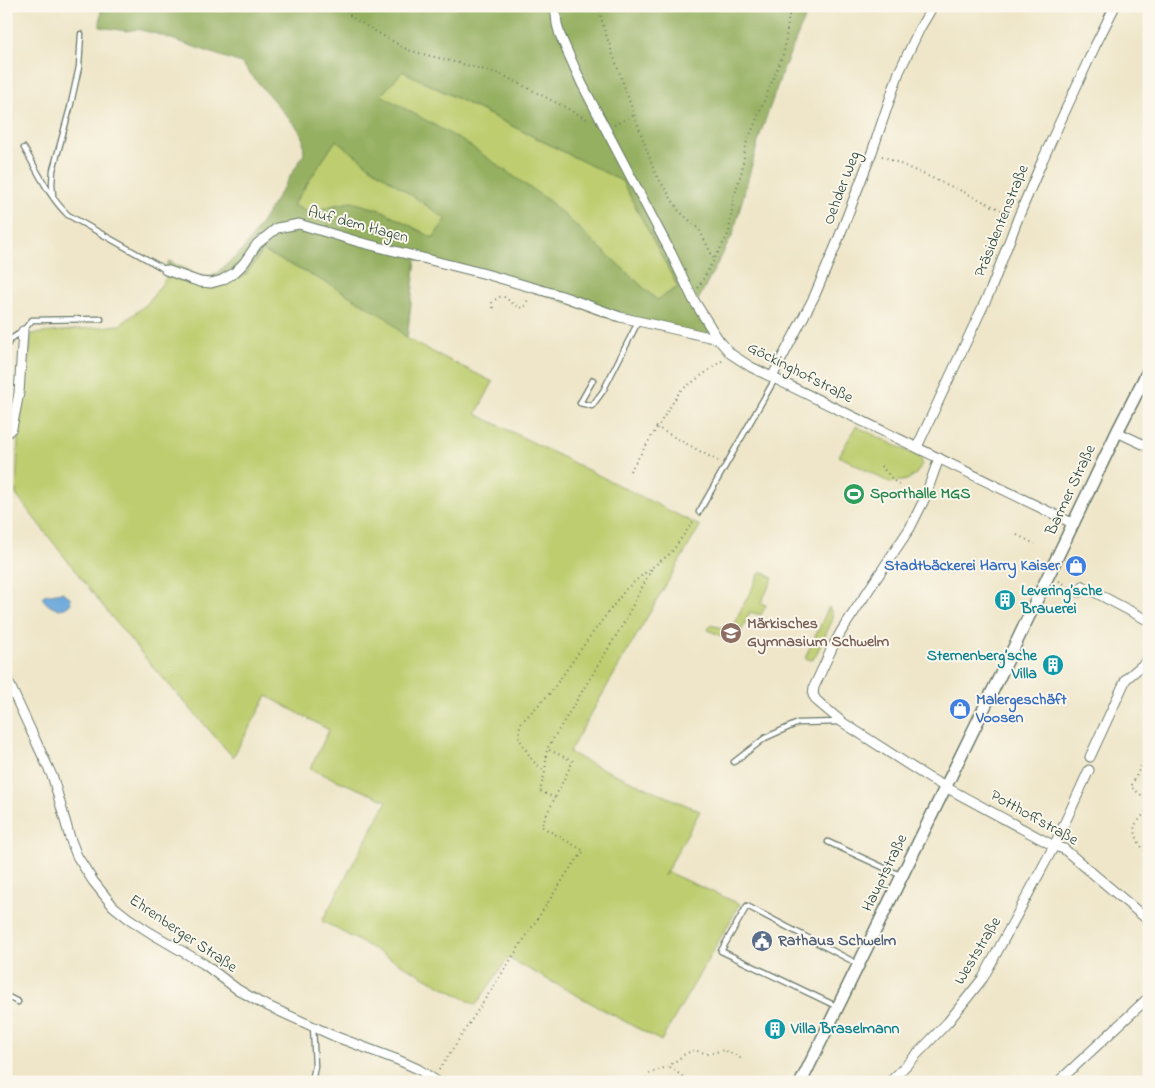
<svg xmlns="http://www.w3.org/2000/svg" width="1155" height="1088" viewBox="0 0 1155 1088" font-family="'Indie Flower',sans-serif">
  <rect width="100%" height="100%" fill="#fbf7ec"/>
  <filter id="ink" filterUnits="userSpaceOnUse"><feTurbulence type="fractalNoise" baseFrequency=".02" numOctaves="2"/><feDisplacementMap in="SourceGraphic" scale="10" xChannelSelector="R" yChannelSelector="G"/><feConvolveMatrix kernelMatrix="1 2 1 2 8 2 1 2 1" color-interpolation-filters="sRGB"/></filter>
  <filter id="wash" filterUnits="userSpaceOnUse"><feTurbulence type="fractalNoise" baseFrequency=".0096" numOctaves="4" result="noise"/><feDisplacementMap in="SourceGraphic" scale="20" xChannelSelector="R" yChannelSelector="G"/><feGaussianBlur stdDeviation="1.12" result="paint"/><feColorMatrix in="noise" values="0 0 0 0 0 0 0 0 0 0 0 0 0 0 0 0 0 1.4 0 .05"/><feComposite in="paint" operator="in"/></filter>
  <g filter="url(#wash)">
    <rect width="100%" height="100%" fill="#efe6c9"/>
    <!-- green -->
    <g fill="#becd6f" stroke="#6e8552">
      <path d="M402 71 622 181 678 287 657 300 549 201 381 95Z"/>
      <path d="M336 140 371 167 446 219 433 238 383 211 352 202 330 206 310 213 293 205Z"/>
      <path d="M263 251 333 286 388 319 407 339 493 382 476 414 700 526 569 752 587 762 700 811 664 876 667 872 740 904 661 1041 508 958 476 1005 322 921 387 801 310 769 329 730 267 696 233 757 147 660 106 610 16 495 18 438 32 334 120 325 147 304 167 277 213 289 245 275Z"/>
      <path d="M856 426 921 458 922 464 916 474 907 480 890 483 839 456Z"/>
      <path d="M761 571 773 578 761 603 766 605 761 615 750 612 736 643 708 630 710 625 723 628 725 626 734 623Z"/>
      <path d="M829 607 832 614V621L815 657 811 660 805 658Z"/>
    </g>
    <!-- forest -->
    <path fill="#96b062" stroke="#5a764b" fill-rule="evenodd" d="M101 6H810L783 70 760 135 733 234 697 302 712 339 620 321 505 281 416 259 407 339 388 319 333 286 263 251 245 275 213 289 167 277 161 274 169 261 197 275 209 277 217 273 242 251 253 236 304 154 303 137 298 129 241 63 157 34 137 29 127 31 100 27ZM403 71 622 181 678 287 657 300 549 201 466 143 381 95ZM336 140 371 167 446 219 433 238 383 211 352 202 330 206 310 213 293 205Z"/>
    <!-- water -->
    <path fill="#68a6da" stroke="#447287" d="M62 592 70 597 71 603C63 614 47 608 42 597L44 595Z"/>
  </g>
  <g filter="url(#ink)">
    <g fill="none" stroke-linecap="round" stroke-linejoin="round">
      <!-- service casing -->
      <g stroke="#687868" stroke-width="7">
        <g id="service">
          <path d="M24 148C37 170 49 197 68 215L166 270"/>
          <path d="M53 195 52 184 53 170 70 108 79 67 81 34"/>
          <path d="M6 347 11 339 23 331 32 320 101 319"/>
          <path d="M593 380 580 403 592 406 603 391 638 322"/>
          <path d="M699 512 775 379"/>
          <path d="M734 762 765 738 798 723 841 722"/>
          <path d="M828 842 900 875"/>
          <path d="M6 996 18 1002"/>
          <path d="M836 1006 721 951 747 906 858 964"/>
          <path d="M312 1082 315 1066 313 1026"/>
        </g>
      </g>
      <!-- minor casing -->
      <g stroke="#687868" stroke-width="11">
        <g id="minor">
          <path d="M555 6 557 24 560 35 582 84 671 253 693 299 718 339 731 354 751 367 1074 524"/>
          <path d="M166 270 200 282 211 283 222 280 234 273 244 263 257 244 277 228 299 224 359 242 482 273 562 296 620 317 718 339"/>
          <path d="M772 377 814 297 836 245 872 152 899 72 920 28 933 6"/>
          <path d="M1117 432 1149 447"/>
          <path d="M6 434 12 428 19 393 23 331"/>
          <path d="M917 447 991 289 1018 218 1043 159 1095 46 1115 6"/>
          <path d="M939 458 924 500 910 528 842 630 833 646 814 687 813 695 817 701 842 722 929 778 1054 846 1064 849 1149 921"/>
          <path d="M1079 592 1083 586 1149 621"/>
          <path d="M6 677 53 778 70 838 77 856 93 881 113 906 128 918 151 933 204 964 237 989 259 1002 334 1036 398 1060 418 1069 438 1082"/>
          <path d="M1090 757 1126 679 1146 662 1149 657"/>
          <path d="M890 1082 948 1022 983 978 1054 846 1089 770"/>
          <path d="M1058 1082 1149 997"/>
        </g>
      </g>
      <!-- tertiary casing -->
      <g stroke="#687868" stroke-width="14">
        <path id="tertiary" d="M801 1082 1017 641 1117 432 1149 369"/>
      </g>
      <!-- path -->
      <g stroke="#687868" stroke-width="2" stroke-dasharray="1 4" stroke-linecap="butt">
        <path d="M345 6 351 17 408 50 500 74 563 106 590 121"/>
        <path d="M598 6 605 32 655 173 679 211 699 229 714 259"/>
        <path d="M614 125 634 115"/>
        <path d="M882 156 964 192 1009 214"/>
        <path d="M698 288 729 233 733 201 742 170 746 144 754 126 784 52 789 15 786 6"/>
        <path d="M493 308 492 302 499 297 503 296 516 306 520 308 525 306 529 297"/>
        <path d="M656 427 718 461"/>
        <path d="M881 466 896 483 901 486"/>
        <path d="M630 471 680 391 723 360"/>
        <path d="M1017 535 1035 544"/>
        <path d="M1059 581 1070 587"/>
        <path d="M1145 757 1131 787 1149 801"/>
        <path d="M545 772 547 749 622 626 652 568"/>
        <path d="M555 798 540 791 545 772 532 760 519 738 520 724 551 692 591 635 626 589 646 572 671 553 695 519"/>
        <path d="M1149 808 1134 826C1136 837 1139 848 1149 853"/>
        <path d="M670 1067 690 1082"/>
        <path d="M439 1070 571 867 584 851 541 826 573 761 547 749"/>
        <path d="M643 1082 650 1073 669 1066 685 1054 694 1050 708 1054 724 1050 742 1059"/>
      </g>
      <!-- service -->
      <use href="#service" stroke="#fff" stroke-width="4.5"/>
      <!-- minor -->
      <use href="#minor" stroke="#fff" stroke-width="9"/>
      <!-- tertiary -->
      <use href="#tertiary" stroke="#fff" stroke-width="11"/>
    </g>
  </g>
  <!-- icons -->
  <defs>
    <g id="stadium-disc" transform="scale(1.125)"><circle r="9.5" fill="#2e9e5b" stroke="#fbf7ec"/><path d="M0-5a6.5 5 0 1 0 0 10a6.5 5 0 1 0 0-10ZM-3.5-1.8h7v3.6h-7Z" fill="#fff"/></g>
    <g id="shop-disc" transform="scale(1.125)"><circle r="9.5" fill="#3f7fe0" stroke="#fbf7ec"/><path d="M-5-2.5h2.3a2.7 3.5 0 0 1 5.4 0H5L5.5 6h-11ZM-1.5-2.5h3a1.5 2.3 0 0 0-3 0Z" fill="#fff"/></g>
    <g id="building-disc" transform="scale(1.125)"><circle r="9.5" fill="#0f9aa8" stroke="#fbf7ec"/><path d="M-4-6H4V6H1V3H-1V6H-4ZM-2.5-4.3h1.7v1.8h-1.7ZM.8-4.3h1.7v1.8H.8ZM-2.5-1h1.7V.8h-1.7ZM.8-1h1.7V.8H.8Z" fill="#fff"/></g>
    <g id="school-disc" transform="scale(1.125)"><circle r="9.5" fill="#8d6e63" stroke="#fbf7ec"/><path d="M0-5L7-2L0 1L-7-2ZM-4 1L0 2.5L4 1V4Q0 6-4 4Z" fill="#fff"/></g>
    <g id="civic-disc" transform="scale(1.125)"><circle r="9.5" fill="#5c6f8a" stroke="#fbf7ec"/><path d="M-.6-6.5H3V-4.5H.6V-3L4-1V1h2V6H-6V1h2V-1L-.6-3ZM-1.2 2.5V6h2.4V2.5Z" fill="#fff"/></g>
  </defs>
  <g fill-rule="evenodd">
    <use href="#stadium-disc" x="854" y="494"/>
    <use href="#shop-disc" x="1076" y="566"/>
    <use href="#building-disc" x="1005" y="600"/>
    <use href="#school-disc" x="731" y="633"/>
    <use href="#building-disc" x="1053" y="665"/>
    <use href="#shop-disc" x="960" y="709"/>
    <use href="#civic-disc" x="762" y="941"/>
    <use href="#building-disc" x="775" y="1029"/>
  </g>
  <g text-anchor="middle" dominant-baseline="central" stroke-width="4" stroke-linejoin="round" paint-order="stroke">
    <!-- street labels -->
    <g font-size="16" fill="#1f3d34" stroke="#fbf7ec">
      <text transform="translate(842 188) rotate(-69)">Oehder Weg</text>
      <text transform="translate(1002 221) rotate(-68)">Präsidentenstraße</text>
      <text transform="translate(358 225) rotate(15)">Auf dem Hagen</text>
      <text transform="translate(800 373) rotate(27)">Göckinghofstraße</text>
      <text transform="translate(1071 490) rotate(-65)">Barmer Straße</text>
      <text transform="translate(1034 818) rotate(29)">Potthoffstraße</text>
      <text transform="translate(885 873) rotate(-64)">Hauptstraße</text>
      <text transform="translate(183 934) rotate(34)">Ehrenberger Straße</text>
      <text transform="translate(978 951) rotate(-59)">Weststraße</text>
    </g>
    <!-- leisure labels -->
    <g font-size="16" font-weight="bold" fill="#27864d" stroke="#fbf7ec" text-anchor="start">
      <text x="870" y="494">Sporthalle MGS</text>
    </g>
    <!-- shop labels -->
    <g font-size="16" font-weight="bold" fill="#366cbe" stroke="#fbf7ec" text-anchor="end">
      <text x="1060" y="566">Stadtbäckerei Harry Kaiser</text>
      <text x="976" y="700" text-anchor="start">Malergeschäft<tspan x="976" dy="18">Voosen</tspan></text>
    </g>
    <!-- culture labels -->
    <g font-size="16" font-weight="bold" fill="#0d838f" stroke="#fbf7ec" text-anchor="start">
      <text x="1021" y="591">Levering’sche<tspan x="1021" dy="18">Brauerei</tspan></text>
      <text x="1037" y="656" text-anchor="end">Sternenberg’sche<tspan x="1037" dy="18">Villa</tspan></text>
      <text x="791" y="1029">Villa Braselmann</text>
    </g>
    <!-- education labels -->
    <g font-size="16" font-weight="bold" fill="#785e54" stroke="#fbf7ec" text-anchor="start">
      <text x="747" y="624">Märkisches<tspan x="747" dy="18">Gymnasium Schwelm</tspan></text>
    </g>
    <!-- service labels -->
    <g font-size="16" font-weight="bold" fill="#4e5e75" stroke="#fbf7ec" text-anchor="start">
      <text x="778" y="941">Rathaus Schwelm</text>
    </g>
  </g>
  <!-- margin -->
  <rect width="1155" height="1088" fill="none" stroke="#fbf7ec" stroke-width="25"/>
</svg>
